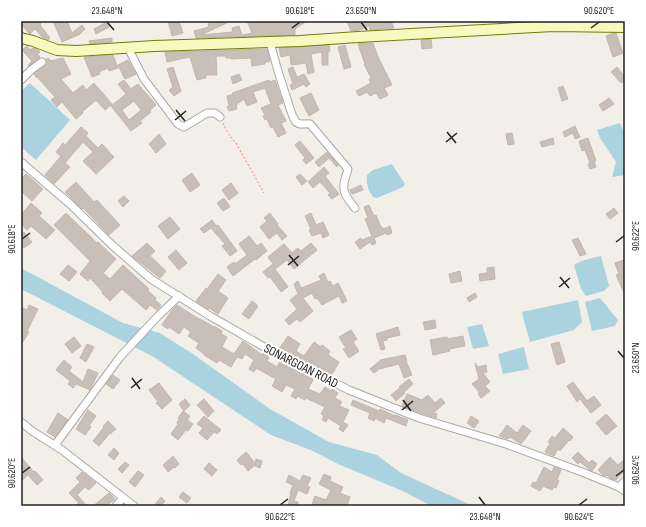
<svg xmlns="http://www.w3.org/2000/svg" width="646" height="527" viewBox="0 0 646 527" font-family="'Sofia Sans Condensed',sans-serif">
  <rect width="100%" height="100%" fill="#f2efe9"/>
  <!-- water -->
  <g fill="#aad3df">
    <path d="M30 83 70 120 36 160 21 147V91Z"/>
    <path d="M620 123 625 135V175L612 177 616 162 600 138 597 130Z"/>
    <path d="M392 164 405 184 403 187 377 198 373 197C368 189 366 184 367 175L373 170Z"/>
    <path d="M601 256 609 286 604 291 586 296 581 289 574 265C582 260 592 258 601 256Z"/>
    <path d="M21 268 123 323 160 333 193 354 270 409 329 442 377 455 401 473 473 506H431L405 492 338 464 313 451 271 435 152 356 21 289Z"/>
    <path d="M600 298 618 320 615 326 592 331 585 302Z"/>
    <path d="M578 300 582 322 574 330 530 342 523 317 522 312Z"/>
    <path d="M482 324 489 346 473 349 467 327Z"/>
    <path d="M524 347 529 369 503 374 498 354Z"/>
  </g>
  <!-- building -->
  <g fill="#c7bfb8" stroke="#c4b6ab" fill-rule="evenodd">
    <path d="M21 21H39L41 24 40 25 50 38 48 40 42 37 35 29 30 34 29 33 21 24Z"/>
    <path d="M53 21H67L72 33 82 25 85 29 80 34 62 42Z"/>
    <path d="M168 21H179L183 33 172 36Z"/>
    <path d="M216 21H231L201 35 233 32 232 28 239 26 242 35 252 33 247 21H307L295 29V35L196 38 194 31 209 27 208 24Z"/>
    <path d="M347 21H376V22L380 21H391L394 28 370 30 369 26 359 30 351 31Z"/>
    <path d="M107 22 109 27 96 34 94 29Z"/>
    <path d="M614 33H616L623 53 613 57 606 36Z"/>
    <path d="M112 38V42L90 44 89 41Z"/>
    <path d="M431 39 432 48 422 49 421 40Z"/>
    <path d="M360 43H373L378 57 392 85 384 88 388 95 380 99 376 93 370 96 367 92 359 96 356 91 371 83 369 79 371 78 364 64H365L358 44Z"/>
    <path d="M329 45 330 51 328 52V65H322V52L311 54 314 72 308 74 306 63 291 65 290 55 281 57 279 48Z"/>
    <path d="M345 45 351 67 344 69 338 47Z"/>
    <path d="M27 46 30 50 33 48 38 50 40 52 37 54 40 57 29 66 28 65 32 61 22 50Z"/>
    <path d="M267 49 270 61 264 63 265 64 252 66 251 58 231 59V58H226V56H216L217 75H206V78L197 80 190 57 167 62 165 52Z"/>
    <path d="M113 55 118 68 109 71 108 68 99 72 100 74 92 77 84 57Z"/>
    <path d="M48 58 51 61 63 58 71 74 61 79 73 93 83 85 86 90 94 83 112 104 105 110 96 100 82 112 83 113 76 119 62 102 57 107 51 100 55 97 37 77H36L34 74 45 66 47 62 46 59Z"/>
    <path d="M128 60 136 74 125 79 118 65Z"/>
    <path d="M173 67 181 91 174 96 169 90 173 87 167 69Z"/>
    <path d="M293 67 297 77 304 74 310 84 306 87 304 84 292 90 290 85 293 84 288 69Z"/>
    <path d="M617 67 625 77V80L621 83 611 72Z"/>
    <path d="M239 74 242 80 233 84 231 77Z"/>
    <path d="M124 80 131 89 138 84 156 105 150 110 151 112 140 121 142 123 131 131 111 106 126 94 118 84ZM134 101 141 110 129 120 122 110Z"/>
    <path d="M269 80V82L275 80 283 103 278 105 286 121 281 123 286 133 278 137 273 127 271 128 267 119 265 120 263 116 265 115 261 108 271 104 265 88 253 92 257 102 247 106 244 99 236 105 237 109 229 111 227 107 229 106 227 96 234 94 232 93Z"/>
    <path d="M563 86 568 99 562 101 558 88Z"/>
    <path d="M311 93 319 110 309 116 300 98Z"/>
    <path d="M609 98 614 104 603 111 599 105Z"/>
    <path d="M575 126 580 137 575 139 573 133 565 137 563 132Z"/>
    <path d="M81 127 88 133 86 136 98 148 102 144 114 157 96 174 83 161 93 152 83 142 65 163 70 167 54 184 45 175 61 156 56 152 63 143 65 145Z"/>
    <path d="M512 133 514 144 508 145 506 134Z"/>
    <path d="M159 134 166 144 156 153 149 144Z"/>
    <path d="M553 138 554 144 542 147 540 142Z"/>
    <path d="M588 138 596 161H594L596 167 590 169 588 164 590 163 585 150 582 151 579 141Z"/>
    <path d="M300 141 314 158 306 164 303 160 305 158 295 145Z"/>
    <path d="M327 152 338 165 337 167 329 158 319 167 315 162Z"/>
    <path d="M324 167 329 173 325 176 339 194 332 199 328 195 330 193 320 182 313 188 308 182Z"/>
    <path d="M192 173 200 185 190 192 182 180Z"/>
    <path d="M26 174 43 189 32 201 21 191V179Z"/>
    <path d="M300 174 307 181 302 185 296 177Z"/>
    <path d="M76 182 94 202 97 200 120 225 109 235 83 208 82 209 65 192Z"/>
    <path d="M231 183 238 193 229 200 222 190Z"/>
    <path d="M361 185 363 190 352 194 350 190Z"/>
    <path d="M124 196 129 201 123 207 118 201Z"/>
    <path d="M224 198 230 207 223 211 217 203Z"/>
    <path d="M31 203 42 213 39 216 55 230 46 239 31 226 27 230 21 224V215Z"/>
    <path d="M369 205 374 216 376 215 381 227H382L383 229 390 226 392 233 387 235 386 233 374 238 376 243 372 245 370 242 360 249 355 242 361 238 362 240 372 236 365 219 368 218 364 207Z"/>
    <path d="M614 208 618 213 610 219 606 214Z"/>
    <path d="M66 213 97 243 98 242 116 259 103 273 110 279 123 265 149 289 147 290 156 298 155 300 161 305 157 310 150 305 146 310 122 289 110 301 102 293 103 292 90 278 88 281 80 274 90 261 54 225Z"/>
    <path d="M270 213 278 224 277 225 287 236 282 240 277 233 269 239 260 227 267 221 264 218Z"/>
    <path d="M311 213 316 225 323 222 329 235 323 238 321 233 312 236 309 230 311 229 305 216Z"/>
    <path d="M170 217 180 229 168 239 158 226Z"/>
    <path d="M212 220 216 226 218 225 237 251 230 256 222 246 225 244 211 228 204 233 200 229Z"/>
    <path d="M24 232 32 242 24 248 21 244V234Z"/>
    <path d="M249 236 257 246 261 243 267 251 256 260 255 259 233 276 227 267 234 262 235 264 247 255 239 244Z"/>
    <path d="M578 238 586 254 580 256 572 240Z"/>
    <path d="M147 243 155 251 150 256 166 271 160 278 132 256Z"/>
    <path d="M311 243 317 250 294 269 287 260 275 269 288 287 281 292 270 277 268 278 263 272 273 264 268 257 284 244 292 253 298 248 301 251Z"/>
    <path d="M176 250 187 263 179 270 168 257Z"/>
    <path d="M624 260 625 264V295L616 275 619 274 615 263Z"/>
    <path d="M68 265 77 272 69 281 60 274Z"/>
    <path d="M494 267 495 279 480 281 479 274 487 273V268Z"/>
    <path d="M460 271 462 281 451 283 449 274Z"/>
    <path d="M324 273 328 282 330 281 333 286 338 283 347 301 342 303 339 296 322 305 317 298 315 299 312 293 303 298 313 311 300 322 297 319 289 325 285 320 297 309 290 300 298 294 294 284 298 281 301 288 321 280 319 276Z"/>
    <path d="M218 274 226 280 218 291 228 298 218 314 209 308 208 309 196 301 206 288 207 289Z"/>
    <path d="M475 293 477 297 469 302 467 298Z"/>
    <path d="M252 301 258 306 249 319 242 314Z"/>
    <path d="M29 305 38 309 27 331 29 332 21 345V307L27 310Z"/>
    <path d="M177 305 199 319H200L214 327V326L222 331 221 334 227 337 222 347 234 354 243 341 262 355 263 353 269 357 267 361 277 367 280 361 314 378 308 389 320 394 325 387 331 391 332 389 338 393 335 398 342 402 339 406 349 410 343 422 348 425 343 432 339 429 341 426 328 418 326 422 322 420 324 416 321 414 325 407 306 398 305 400 297 396 296 399 291 396 295 389 286 385 282 392 272 386 276 379 256 368 254 372 249 369 254 360 245 354 242 359 237 357 231 367 219 360 217 363 204 355V354L196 348 199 343 188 336 191 332 184 327 179 334 169 327 168 329 162 325 172 310Z"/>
    <path d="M435 320 436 328 425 330 423 322Z"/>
    <path d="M398 327 400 335 387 338V340L383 341 385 349 381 350 376 334Z"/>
    <path d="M351 330 357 339 353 342 359 351 349 358 343 349 346 348 339 337Z"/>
    <path d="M288 336 300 344 296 351 304 356 314 342 321 347 322 345 330 351 328 355 339 362 331 376 279 349Z"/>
    <path d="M463 336 465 346 449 349 450 351 433 355 430 340 447 337V339Z"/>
    <path d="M74 337 81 346 72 353 65 344Z"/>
    <path d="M559 342 565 362 557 365 551 344Z"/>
    <path d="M87 344 94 347 86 362 80 358Z"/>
    <path d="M405 355 407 361H406L412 375 404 378 399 364 379 369 374 373 370 369 380 361V360Z"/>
    <path d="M64 360 72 367 69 371 83 382 88 369 98 373 92 386 90 390 76 384 73 388 68 384 70 381 56 370Z"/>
    <path d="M475 363 478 367 486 365 487 372 483 373 490 382 485 386 490 391 481 398 478 393 479 392 472 384 479 379Z"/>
    <path d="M113 375 120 380 113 389 106 384Z"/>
    <path d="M409 379 413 384 403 393H405L396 401 391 395 400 388 399 387Z"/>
    <path d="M573 382 587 401 594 396 601 405 591 413 580 399 577 402 567 386Z"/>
    <path d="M159 383 172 400 162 409 156 403 158 402 149 390Z"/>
    <path d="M407 394 422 400 428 395 435 403 441 398 445 403 433 413 437 414 436 418 421 413 402 406Z"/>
    <path d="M185 399 190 405 184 411 179 404Z"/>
    <path d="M204 399 214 411 208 417 197 405Z"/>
    <path d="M353 400 379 411 380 409 395 416V415L408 420 406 426 386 418 384 423 375 418 374 421 368 418 370 413 351 405Z"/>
    <path d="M88 410 96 416 89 426 91 427 85 435 76 429Z"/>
    <path d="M183 411 190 416 187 420 193 424 188 431 186 430 178 440 171 434 178 424 177 423 179 419 178 418Z"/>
    <path d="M58 413 68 420 55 437 47 432Z"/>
    <path d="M606 414 617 426 606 435 596 423Z"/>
    <path d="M204 416 221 430 217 434 214 432 207 440 199 433 203 428 197 424Z"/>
    <path d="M471 416 479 421 474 428 467 423Z"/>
    <path d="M108 421 116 429 110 434V433L99 446 93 441 104 427 103 426Z"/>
    <path d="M507 425 517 433 523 425 531 431 521 444 510 437 508 439 499 436Z"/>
    <path d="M563 428 573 437 570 441 569 440 560 451 558 449 554 456 545 452 550 443 548 442 552 436 555 438Z"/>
    <path d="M114 448 119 453 114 460 108 455Z"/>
    <path d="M246 452 255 463 256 459 262 461 260 468 255 466V465L248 471 243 464 241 465 237 460Z"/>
    <path d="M578 452 589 463 592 460 597 464 592 471 589 469 580 462 578 464 572 458Z"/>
    <path d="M173 456 179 464 175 468 174 467 168 472 163 465Z"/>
    <path d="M21 457 34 472 35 471 43 480 37 485 28 475 21 481Z"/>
    <path d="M610 457 618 465 625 459V470L616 480 610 478 607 475 606 476 603 475 598 470Z"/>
    <path d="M125 462 129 465 122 473 118 469Z"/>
    <path d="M209 463 217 470 212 476 204 469Z"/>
    <path d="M544 467 552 472 554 467 561 470 557 480 559 481 556 488 553 487 552 490 543 486 540 491 531 486 533 482 536 483Z"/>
    <path d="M138 471 144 475 135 487 129 482Z"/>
    <path d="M82 472 96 483 89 490 85 487 77 495 87 506H75L79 503 69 493 80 482 76 478Z"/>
    <path d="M324 474 331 477 330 481 343 487 340 493 350 497 347 506H317L312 504 315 496 326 500 331 490 319 484Z"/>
    <path d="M289 475 300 481 303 475 311 478 307 486 310 487 307 494 298 490 294 501 298 502V506H288L291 493H290L293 485 286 482Z"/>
    <path d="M183 492 191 498 187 503 179 497Z"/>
    <path d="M109 493 115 499 106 506H93Z"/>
    <path d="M161 497 165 501 161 506H154Z"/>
  </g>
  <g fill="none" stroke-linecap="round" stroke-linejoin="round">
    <!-- street casing -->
    <g stroke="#a9a9a9" stroke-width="9">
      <g id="street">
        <path d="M270 42C275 62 281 82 288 102 290 108 292 117 296 122 300 126 305 123 310 124L348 169C347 173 346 175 345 179 341 192 347 198 355 208"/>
        <path d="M128 48 144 79 178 124 184 127 207 113H215L220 117"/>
        <path d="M21 80 31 70 42 62"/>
        <path d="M21 162 70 204 112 245 151 279 210 316 271 351 349 390 419 418 506 444 582 472 619 487 625 491"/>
        <path d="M21 422 32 431 62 450 134 506"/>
        <path d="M55 445 120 357 157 317 179 296"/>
        <path d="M619 487 625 481"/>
        <path d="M116 506 123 498"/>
      </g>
    </g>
    <!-- secondary casing -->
    <g stroke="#707d05" stroke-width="12">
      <path id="secondary" d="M21 38 33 41 57 50 76 51 154 46 300 41 358 37 553 26 625 27"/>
    </g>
    <!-- path -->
    <path stroke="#fa8072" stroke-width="1" stroke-dasharray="2 2" stroke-linecap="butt" d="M223 123C226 130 230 137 236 143L264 193"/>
    <!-- street -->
    <use href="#street" stroke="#fff" stroke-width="7"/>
    <!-- secondary -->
    <use href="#secondary" stroke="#f7fabf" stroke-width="10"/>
  </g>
  <!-- ticks -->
  <path fill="none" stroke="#222" stroke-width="1.5" d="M107 22 114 30M361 22 367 30M292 28 300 22M591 28 599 22M176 110 185 121M175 120 186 111M447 132 456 143M446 142 457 133M22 239 30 233M616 242 624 236M289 255 298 266M288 265 299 256M560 277 569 288M559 287 570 278M618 351 624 358M132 378 140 389M131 388 142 379M403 400 411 411M402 410 413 401M22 473 30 467M616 476 624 470M479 497 485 505M280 505 288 499M579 505 587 499"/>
  <g text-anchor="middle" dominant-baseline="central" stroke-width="4" stroke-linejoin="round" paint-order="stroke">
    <!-- street labels -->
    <g font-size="13" fill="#222" stroke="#fff">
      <text transform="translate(301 366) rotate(27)">SONARGOAN ROAD</text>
    </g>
  </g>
  <!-- border -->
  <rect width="646" height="527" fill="none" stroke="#ffffff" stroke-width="44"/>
  <rect x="22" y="22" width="602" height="483" fill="none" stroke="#222" stroke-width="1.5"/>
  <g font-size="10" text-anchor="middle" fill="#222">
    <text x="107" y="14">23.648°N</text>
    <text x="300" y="14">90.618°E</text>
    <text x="361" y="14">23.650°N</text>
    <text x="599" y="14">90.620°E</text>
    <text transform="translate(635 236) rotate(-90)" y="4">90.622°E</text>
    <text transform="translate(11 239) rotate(-90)" y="4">90.618°E</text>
    <text transform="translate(635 358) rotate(-90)" y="4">23.650°N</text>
    <text transform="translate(635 470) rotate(-90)" y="4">90.624°E</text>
    <text transform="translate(11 473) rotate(-90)" y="4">90.620°E</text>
    <text x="280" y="520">90.622°E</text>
    <text x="485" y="520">23.648°N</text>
    <text x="579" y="520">90.624°E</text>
  </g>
</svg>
